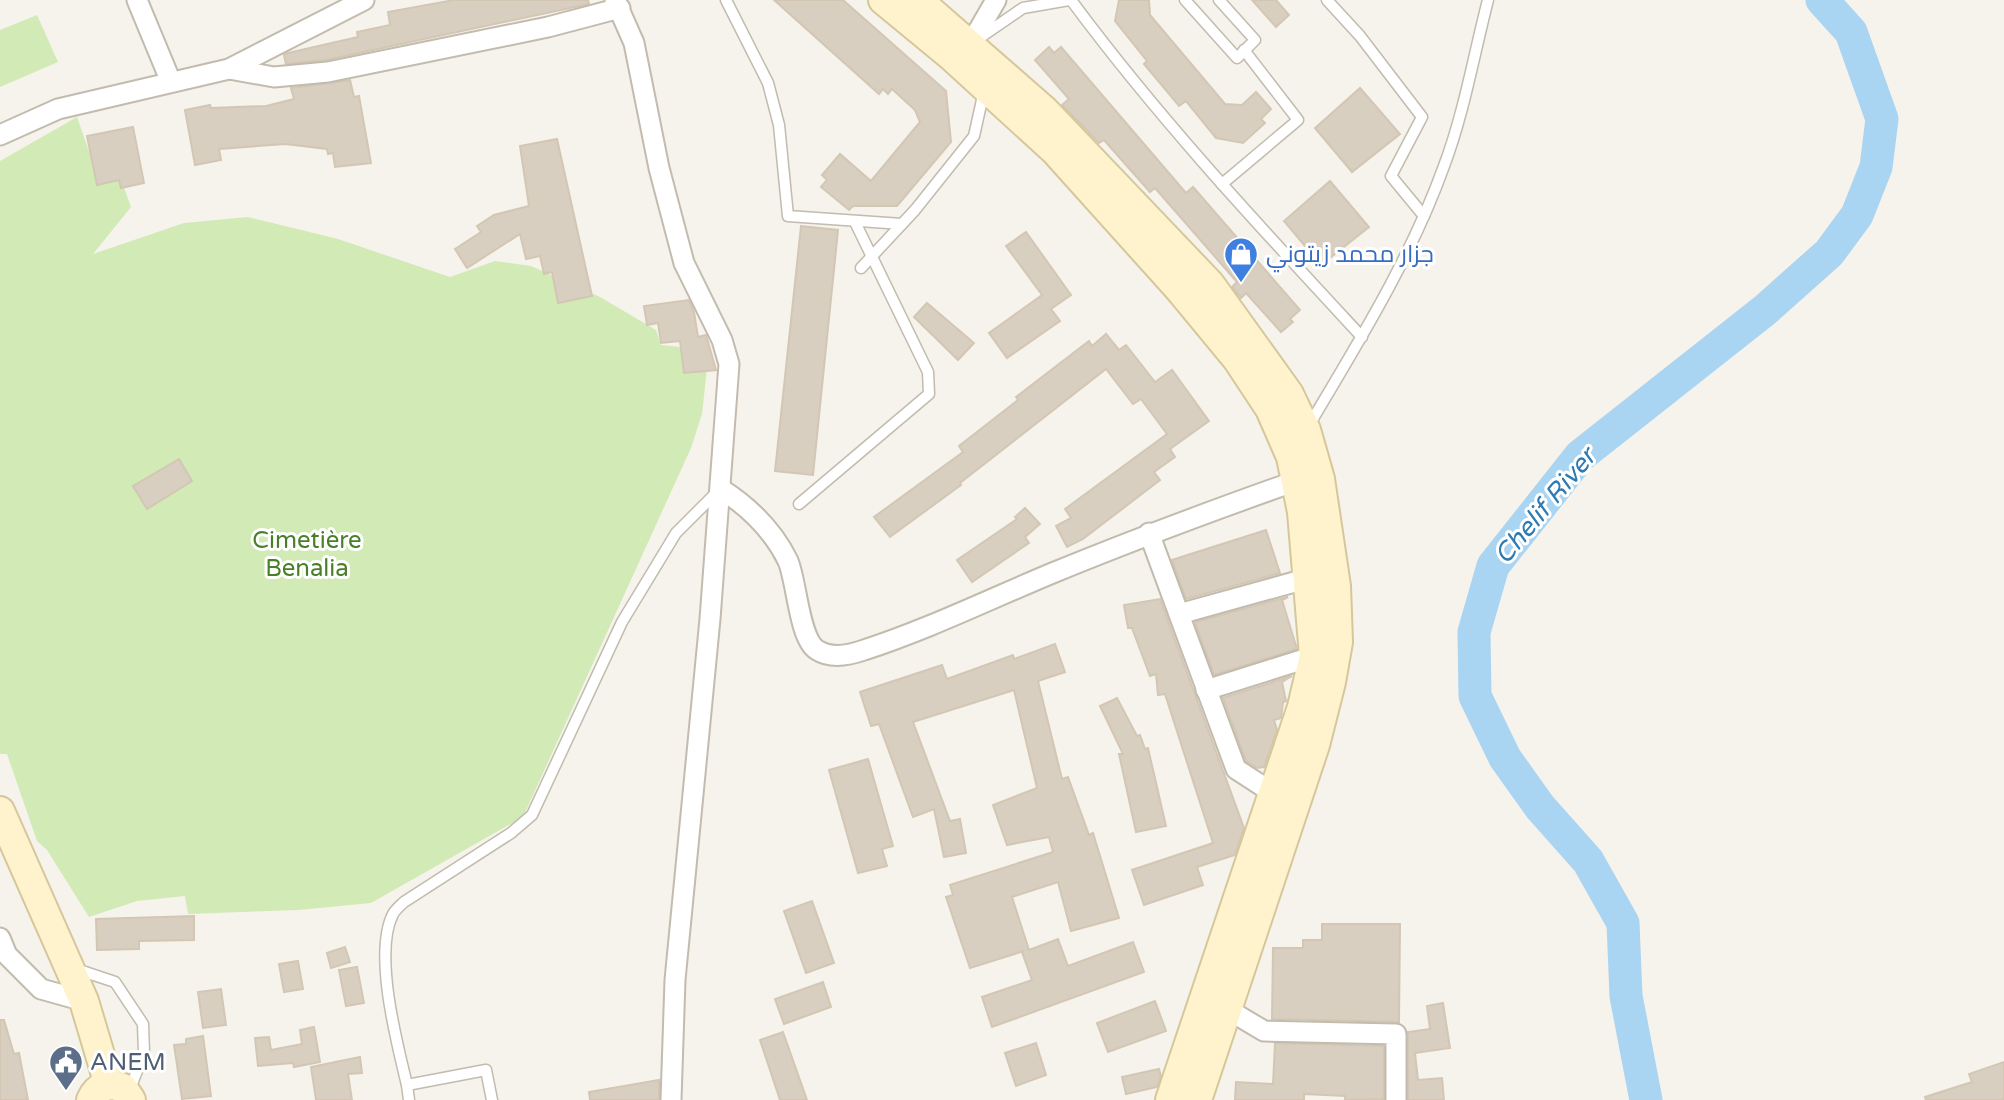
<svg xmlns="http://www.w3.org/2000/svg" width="2004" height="1100" viewBox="0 0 2004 1100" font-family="'Varela Round',Cairo,sans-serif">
  <rect width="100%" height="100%" fill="#f6f3ec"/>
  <!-- green -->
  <g fill="#d2eab5">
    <path d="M37 15 58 62 0 87V30Z"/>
    <path d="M77 117 93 163 118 171 131 207 93 254 184 223 248 217 338 239 450 277 495 261 531 266 600 297 656 330 661 345 709 350 702 414 691 448 523 817 371 903 298 910 188 914 185 896 137 901 89 917 47 850 37 841 7 754H0V161Z"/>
  </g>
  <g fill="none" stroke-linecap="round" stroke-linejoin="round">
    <!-- river -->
    <path stroke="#a9d4f2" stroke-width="33" d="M1646 1100 1626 996 1623 923 1588 861 1540 807 1505 758 1475 696 1474 632 1493 566 1580 456 1765 310 1829 253 1857 215 1876 167 1882 119 1851 32 1822 0"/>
  </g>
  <!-- building -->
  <g fill="#d8cfc1" stroke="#d3c7b4" stroke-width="2">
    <path d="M454 0H588L589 4 326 60 286 64 284 55 288 53 358 37 357 32 390 25 388 12Z"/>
    <path d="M774 0H843L946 91 951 142 897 206H853L849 210 821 187 827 180 822 175 840 154 871 181 920 122 915 110 892 89 888 94 883 89 879 94Z"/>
    <path d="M1119 0H1149L1150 15 1225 104 1242 105 1256 92 1271 109 1261 119 1265 123 1243 143 1216 138 1186 101 1179 106 1144 64 1147 61 1115 21Z"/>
    <path d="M1252 0H1276L1289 15 1276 27Z"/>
    <path d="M1049 47 1054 53 1061 47 1186 193 1193 187 1300 310 1290 319 1293 322 1281 332 1246 293 1241 298 1232 287 1237 282 1155 188 1150 192 1104 140 1099 143 1062 105 1069 99 1035 60Z"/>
    <path d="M350 80 354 97 359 96 371 163 335 167 333 153 328 154 327 149 285 144 219 149 221 160 195 165 185 110 210 105 211 108 266 106 294 99 291 88Z"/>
    <path d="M1360 88 1400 134 1352 172 1315 128Z"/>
    <path d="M133 127 144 183 121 188 119 180 97 185 87 136Z"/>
    <path d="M557 139 592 296 558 303 552 272 544 274 540 256 526 259 520 234 467 268 455 249 481 232 477 226 494 215 529 206 520 146Z"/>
    <path d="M1330 181 1369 227 1321 265 1284 221Z"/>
    <path d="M801 226 838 230 813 475 775 471Z"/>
    <path d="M1026 232 1071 295 1051 309 1060 321 1007 358 989 333 1042 295 1006 246Z"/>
    <path d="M689 300 694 312 698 337 706 335 716 370 684 373 680 341 661 343 658 323 647 325 644 306Z"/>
    <path d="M927 303 974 343 958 360 914 317Z"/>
    <path d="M1106 334 1119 350 1126 345 1155 382 1172 370 1209 421 1170 449 1175 457 1154 472 1160 480 1083 539 1067 547 1056 526 1071 518 1065 509 1167 434 1141 399 1133 404 1106 369 960 483 961 485 890 537 874 517 963 452 959 446 1018 400 1016 397 1089 341 1092 346Z"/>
    <path d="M179 459 192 481 147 509 133 486Z"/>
    <path d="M1025 508 1040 524 1025 537 1029 543 972 582 957 560 1017 519 1015 517Z"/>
    <path d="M1266 530 1280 573 1186 599 1172 560Z"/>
    <path d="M1288 597 1282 600 1297 649 1214 675 1195 622Z"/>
    <path d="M1160 599 1244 828 1235 855 1197 867 1203 885 1144 905 1132 870 1213 843 1165 694 1158 695 1156 674 1150 676 1132 628H1128L1124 605Z"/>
    <path d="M1055 644 1065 672 1038 681 1062 779 1068 777 1089 835 1093 833 1119 918 1071 931 1058 882 1012 897 1029 950 1058 939 1068 966 1133 942 1144 972 992 1027 982 997 1032 980 1022 952 1024 951 970 968 946 897 953 895 950 885 1053 852 1049 837 1007 845 993 805 1037 788 1014 690 913 722 950 821 960 819 966 853 944 857 934 809 913 817 879 724 871 726 860 692 942 665 947 679 1013 655 1014 659Z"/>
    <path d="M1292 676 1282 682 1286 701 1283 702 1281 718 1274 720 1277 730 1264 767 1257 768 1246 761 1223 698Z"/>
    <path d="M1117 698 1137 736 1140 735 1145 749 1148 748 1166 826 1136 832 1119 754H1123L1100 706Z"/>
    <path d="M868 759 893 846 882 849 887 866 858 873 829 770Z"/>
    <path d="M812 901 834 963 806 973 784 911Z"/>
    <path d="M194 916V940L139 941V949L97 950 96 919Z"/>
    <path d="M1322 924H1400L1399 1022 1272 1019 1273 948H1303V940H1322Z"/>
    <path d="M345 947 350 962 331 968 327 953Z"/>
    <path d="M298 961 303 989 284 992 279 964Z"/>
    <path d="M357 967 364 1003 346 1006 339 970Z"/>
    <path d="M823 982 831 1007 784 1024 775 999Z"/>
    <path d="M221 989 226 1025 203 1028 198 992Z"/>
    <path d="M1155 1001 1166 1031 1108 1052 1097 1023Z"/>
    <path d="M1443 1003 1450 1048 1415 1053 1418 1080 1442 1078 1444 1100H1408V1032L1430 1029 1427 1006Z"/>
    <path d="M0 1020H4L14 1054 19 1053 28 1100H0Z"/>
    <path d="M314 1027 320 1062 294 1067 293 1063 258 1066 255 1038 269 1037 271 1050 302 1044 300 1030Z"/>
    <path d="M783 1032 807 1100H780L760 1040Z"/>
    <path d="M203 1036 211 1096 182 1099 174 1045 186 1044V1039Z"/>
    <path d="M1036 1043 1046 1075 1016 1086 1005 1053Z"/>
    <path d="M1275 1043 1384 1046V1099L1345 1100V1096L1304 1094V1100H1235L1236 1082 1273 1084Z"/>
    <path d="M360 1057 362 1073 348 1074 352 1100H316L311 1067Z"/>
    <path d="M2004 1062V1100H1926L1925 1097 1972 1082 1969 1074Z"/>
    <path d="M1159 1069 1161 1076 1157 1087 1126 1094 1122 1077Z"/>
    <path d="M659 1080V1100H590L589 1092Z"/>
  </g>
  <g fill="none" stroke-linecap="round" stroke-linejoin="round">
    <!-- lane casing -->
    <g stroke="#c2bbae" stroke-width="13">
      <g id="lane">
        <path d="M726 0 768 83 779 125 788 216 902 224"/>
        <path d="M1071 0C1159 119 1261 228 1362 337"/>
        <path d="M1185 0 1237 58 1255 40 1219 0"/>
        <path d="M1327 0 1360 36 1422 117 1391 176 1424 216"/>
        <path d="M978 39 1023 8 1069 0"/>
        <path d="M1222 184 1298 120 1244 50"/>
        <path d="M861 268 915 210 974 136 984 91"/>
        <path d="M1308 427C1358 343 1411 258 1444 166 1464 113 1474 54 1488 0"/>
        <path d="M799 504 929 394 928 372 855 222"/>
        <path d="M76 969 115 982 143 1024 144 1053 130 1089"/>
        <path d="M407 1085C397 1043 373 953 393 914 395 910 401 905 404 902L511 833 532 815 622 622 676 533 717 492"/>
        <path d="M409 1100 407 1085 486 1070 492 1100"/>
      </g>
    </g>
    <!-- street casing -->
    <g stroke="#c2bbae" stroke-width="23">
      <g id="street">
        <path d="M137 0 171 82"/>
        <path d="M615 0 634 43 659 168 684 263 722 340 729 364 710 619 675 980 671 1100"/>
        <path d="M970 45 996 0"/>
        <path d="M229 69 274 77 328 72 548 27 620 8"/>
        <path d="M0 135 58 109 229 69 364 0"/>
        <path d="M721 489C749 507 773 530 788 561 797 582 799 639 817 650 831 659 850 655 864 650 929 629 992 598 1055 572 1138 538 1222 507 1307 477"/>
        <path d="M1149 533 1236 769 1273 793"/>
        <path d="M1179 614 1309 578"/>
        <path d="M1206 690 1314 656"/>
        <path d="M0 938 7 955 41 989 84 1001"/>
        <path d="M1227 1009 1264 1031 1396 1034V1100"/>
      </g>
    </g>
    <!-- secondary casing -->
    <g stroke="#d6c79b" stroke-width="32">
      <g id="secondary">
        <path d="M883 0 951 56 1055 151 1180 290 1237 359 1270 409 1291 457 1302 512 1314 656 1302 707 1170 1100"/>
        <path d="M918 0 1044 110 1210 284 1289 394 1306 430 1320 479 1336 586 1338 642 1331 682 1315 745 1197 1100"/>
        <path d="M0 811 84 1001 109 1085"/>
        <path d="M91 1100C97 1086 109 1082 123 1088L131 1100"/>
      </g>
    </g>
    <!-- lane -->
    <use href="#lane" stroke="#fff" stroke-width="10"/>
    <!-- street -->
    <use href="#street" stroke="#fff" stroke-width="19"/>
    <!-- secondary -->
    <use href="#secondary" stroke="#fff3cd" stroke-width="28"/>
  </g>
  <!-- icons -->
  <defs>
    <g id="shop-pin" transform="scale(1.75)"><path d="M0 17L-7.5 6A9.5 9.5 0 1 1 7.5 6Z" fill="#3f7fe0" stroke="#fff"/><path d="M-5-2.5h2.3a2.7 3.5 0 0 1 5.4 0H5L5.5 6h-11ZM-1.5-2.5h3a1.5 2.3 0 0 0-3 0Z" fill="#fff"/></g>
    <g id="civic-pin" transform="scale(1.75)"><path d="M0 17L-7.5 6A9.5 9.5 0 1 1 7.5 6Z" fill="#5c6f8a" stroke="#fff"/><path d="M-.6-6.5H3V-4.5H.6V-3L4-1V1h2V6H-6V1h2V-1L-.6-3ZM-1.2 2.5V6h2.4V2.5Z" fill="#fff"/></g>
  </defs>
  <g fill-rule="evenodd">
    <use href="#shop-pin" x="1241" y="254"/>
    <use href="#civic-pin" x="66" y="1062"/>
  </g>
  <g text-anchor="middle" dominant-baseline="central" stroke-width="6" stroke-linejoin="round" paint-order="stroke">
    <!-- shop labels -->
    <g font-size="24" fill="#366cbe" stroke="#fff" text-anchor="start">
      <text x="1266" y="254">جزار محمد زيتوني</text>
    </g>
    <!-- park labels -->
    <g font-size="24" fill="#4a7f2a" stroke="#fff">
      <text x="307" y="540">Cimetière<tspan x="307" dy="28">Benalia</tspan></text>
    </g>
    <!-- service labels -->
    <g font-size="24" fill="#4e5e75" stroke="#fff" text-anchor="start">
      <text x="90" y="1062">ANEM</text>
    </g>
    <!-- water labels -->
    <g font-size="26" font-style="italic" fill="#2e7ab2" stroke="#fff">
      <text transform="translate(1545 506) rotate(-50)">Chelif River</text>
    </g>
  </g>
</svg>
